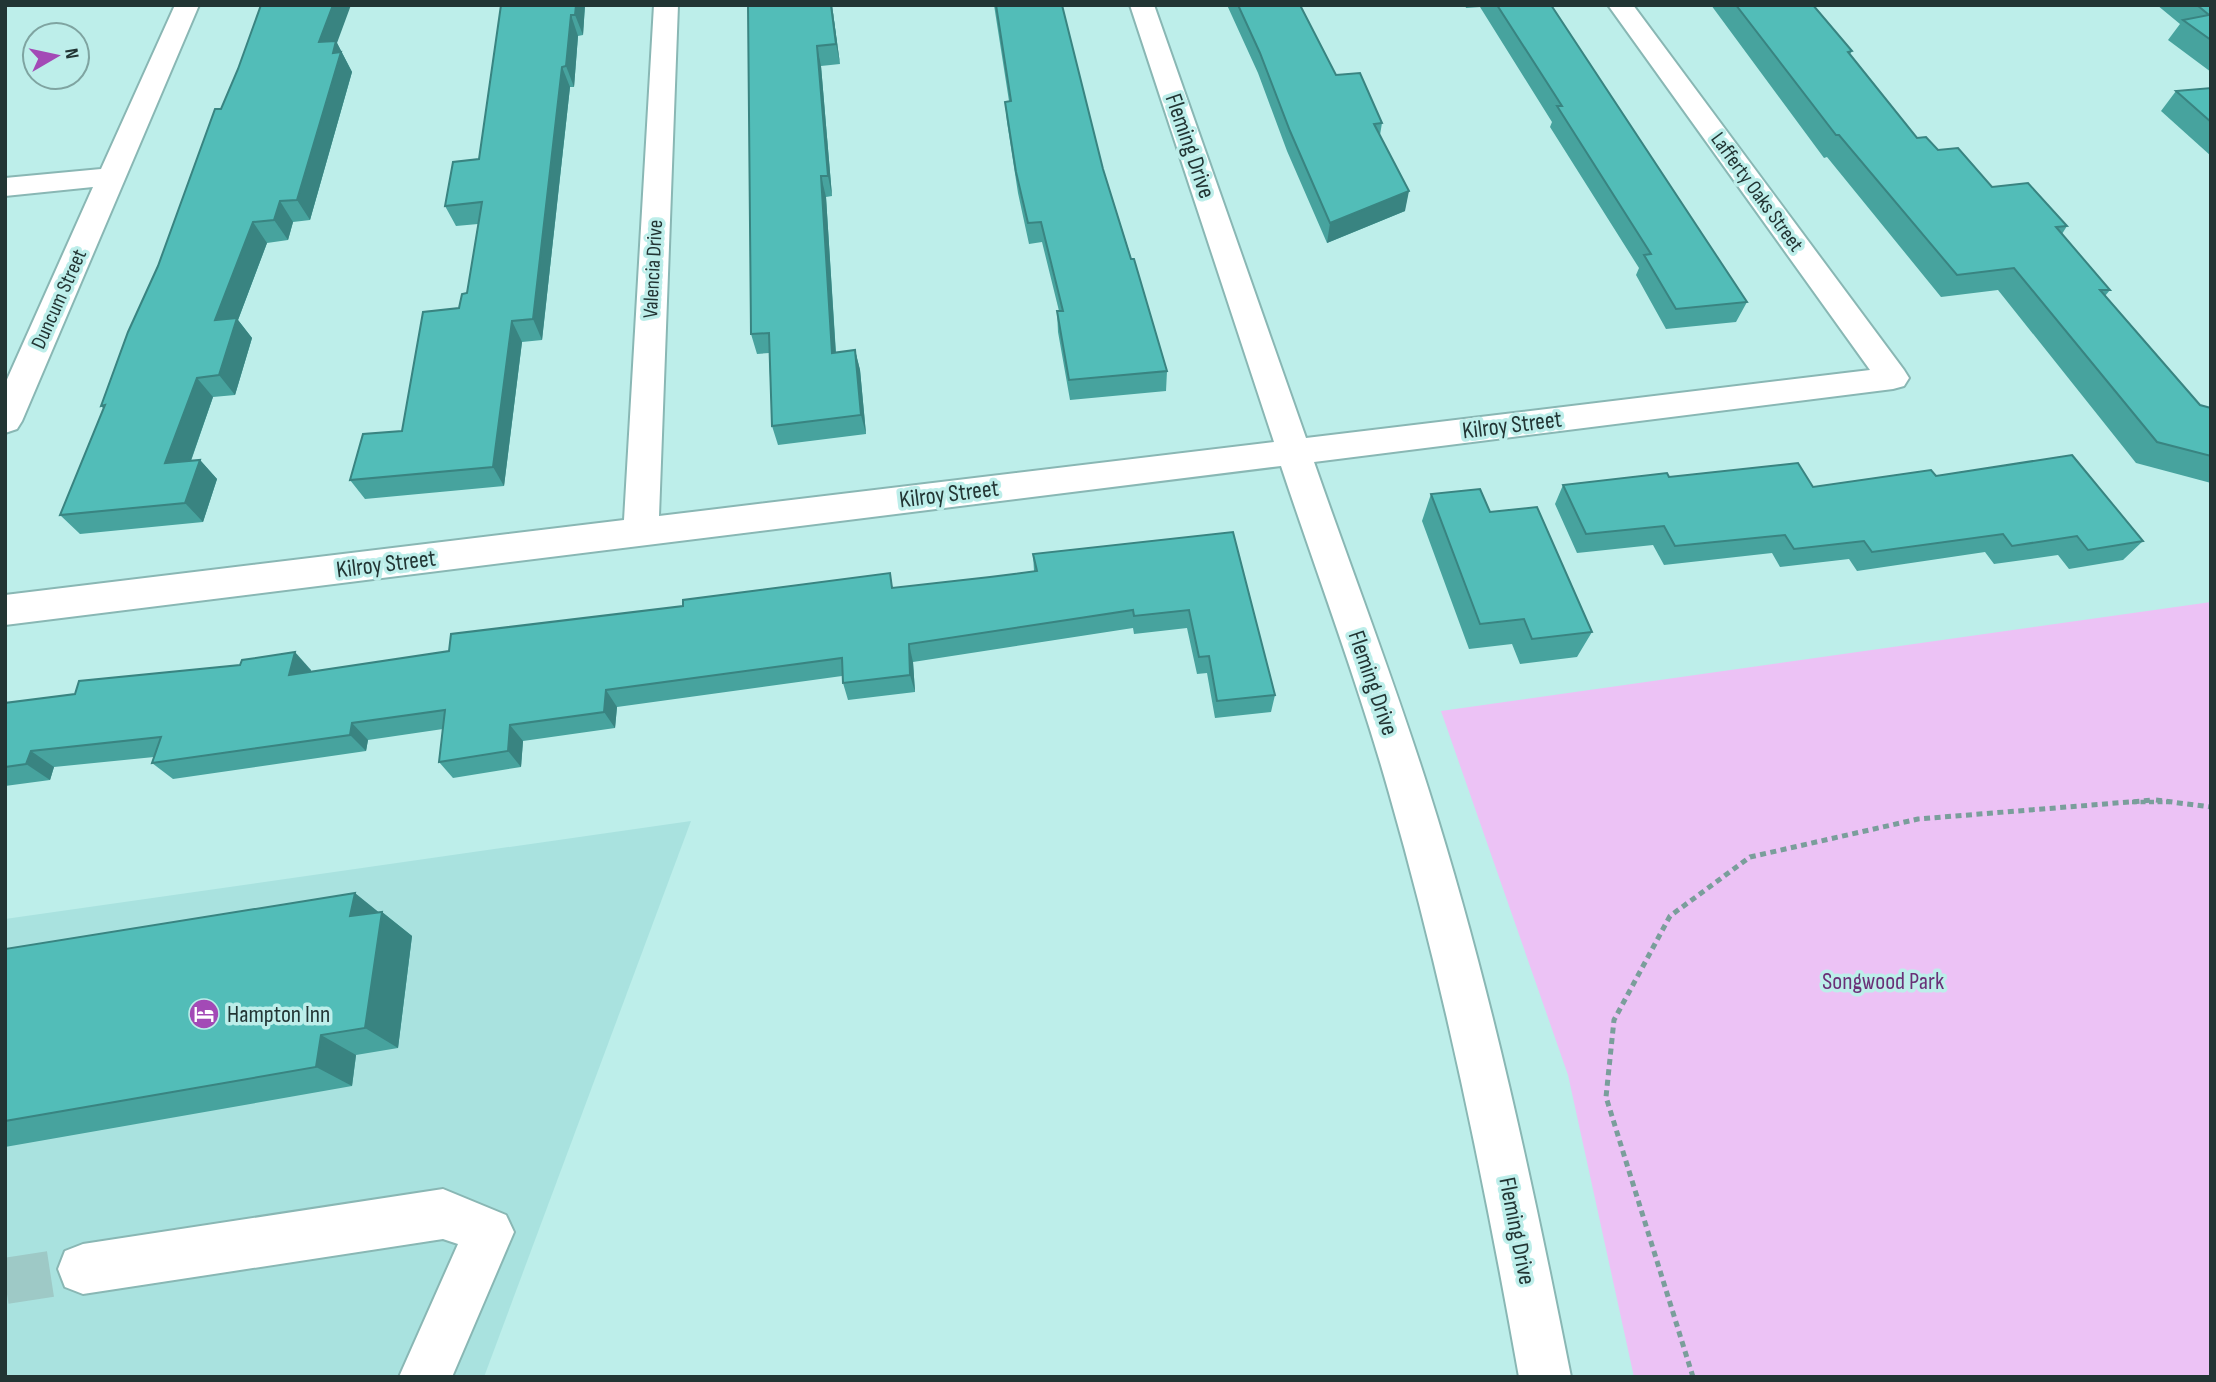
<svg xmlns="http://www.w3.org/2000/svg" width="2216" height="1382" viewBox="0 0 2216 1382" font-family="'Sofia Sans Condensed',sans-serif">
  <rect width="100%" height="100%" fill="#bdeeea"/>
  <!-- built -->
  <path fill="#a9e2df" d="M691 821 484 1377H5V919Z"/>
  <!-- green -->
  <path fill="#ecc2f5" d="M2211 602V1377H1634L1568 1075 1441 711Z"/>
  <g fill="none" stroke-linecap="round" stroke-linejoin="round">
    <!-- minor-tunnel -->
    <path stroke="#9ec9c6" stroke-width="46" stroke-dasharray="46 23" stroke-linecap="butt" d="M5 1281 83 1269"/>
    <!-- minor casing -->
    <g stroke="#89b7b4" stroke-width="4">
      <g id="minor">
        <path d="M175 5H199L22 421 17 429 5 433V384L93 187 5 196V178L101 169Z"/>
        <path d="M654 5H678L659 516 1274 442 1130 5H1154L1306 438 1870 370 1608 5H1633L1904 370 1909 378 1904 386 1893 389 1314 462C1352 571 1394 680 1429 791 1490 983 1532 1180 1571 1377H1519C1484 1180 1444 985 1389 793 1358 683 1317 574 1281 466L5 625V595L624 520Z"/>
        <path d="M443 1189 506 1215 514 1232 452 1377H399L458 1244 443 1239 83 1294 65 1287 58 1269 65 1251 83 1244Z"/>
      </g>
    </g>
    <!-- path-far1 -->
    <path stroke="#7a9e9b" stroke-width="4.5" stroke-dasharray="5 3.5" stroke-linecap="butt" d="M2132 802H2170"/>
    <!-- path -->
    <g stroke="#7a9e9b" stroke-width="5" stroke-dasharray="6 4.5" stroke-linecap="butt">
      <path d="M2156 800 2211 807"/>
      <path d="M1693 1377 1606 1097 1614 1020 1670 916 1750 857 1918 819 2154 800"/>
    </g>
    <!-- minor -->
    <use href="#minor" fill="#fff" fill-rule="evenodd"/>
  </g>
  <!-- wall -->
  <g fill="#47a39e">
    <path d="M501 5H585L583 35 578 36 574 87H570L542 340 522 342 504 486 365 499 350 480 402 431 467 293 478 224 456 226 445 206 479 159Z"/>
    <path d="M748 5H832L840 64 821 66 832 196 826 197 836 353 855 350 860 370 866 434 778 445 772 426 769 353 757 354 751 334Z"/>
    <path d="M994 5H1062L1103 169 1167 371 1166 391 1070 400 1058 332 1057 311H1059L1042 242 1029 244 1018 193 1007 122 1005 102 1009 101Z"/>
    <path d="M1227 5H1300L1336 75 1382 123 1380 135 1405 211 1327 243 1287 151 1258 73Z"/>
    <path d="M1465 5H1551L1747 302 1736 322 1666 329 1636 275 1639 268 1550 127 1552 122 1480 7 1466 8Z"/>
    <path d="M1711 5H1813L1852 51 1850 54 1917 138 1938 150 1992 187 2067 226 2062 234 2110 290 2105 296 2200 405 2211 408V483L2136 463 1998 290 1941 297 1827 157 1824 158Z"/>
    <path d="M2157 5H2211V72L2168 40 2180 24Z"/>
    <path d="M337 43 352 72 310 220 293 222 288 240 267 243 238 320 252 338 235 395 213 397 191 461 200 460 217 479 203 522 80 534 60 515 104 409 101 406 221 109Z"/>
    <path d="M2211 88V156L2161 111 2176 91Z"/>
    <path d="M1936 476 2143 541 2123 560 2069 569 2058 555 1994 564 1985 552 1857 571 1849 559 1780 567 1772 553 1664 565 1653 545 1577 553 1555 504 1563 485 1669 477 1813 487Z"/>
    <path d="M1431 494 1490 512 1592 632 1577 657 1520 664 1512 644 1469 649 1422 521Z"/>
    <path d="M1233 532 1275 695 1271 712 1215 718 1207 673 1197 674 1187 628 1134 634 1133 628 913 662 915 692 848 700 843 683 842 676 617 707 615 728 523 741 521 767 453 778 439 762 443 729 368 740 366 751 173 779 152 763 154 757 54 767 50 780 5 786V703L75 694 240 665 311 670V672L894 588 990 577 1034 571 1033 554Z"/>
    <path d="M382 912 412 936 398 1048 356 1055 352 1086 5 1147V949Z"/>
  </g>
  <!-- shaded-wall -->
  <g fill="#398481">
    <path d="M333 5H351L337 43 352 72 310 220 297 200 319 42Z"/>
    <path d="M576 5H585L583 35 575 15Z"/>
    <path d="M832 5 834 20 840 64 836 44Z"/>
    <path d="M571 15 578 36 574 87 566 66Z"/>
    <path d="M817 46 821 66 832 196 828 176Z"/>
    <path d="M562 67 570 87 542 340 533 319Z"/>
    <path d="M821 176 826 197 837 373 832 353Z"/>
    <path d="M1409 191 1405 211 1327 243 1330 223Z"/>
    <path d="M280 201 293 222 288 240 274 220Z"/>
    <path d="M253 222 267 243 238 320 252 338 235 395 219 375 215 320Z"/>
    <path d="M512 321 522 342 504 486 493 467Z"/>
    <path d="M855 350 860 370 866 434 861 415Z"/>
    <path d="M197 378 213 397 183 483 165 463Z"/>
    <path d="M200 460 217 479 203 522 185 503Z"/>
    <path d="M909 644 913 662 915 692 910 675Z"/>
    <path d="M295 652 311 670 306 692 289 675Z"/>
    <path d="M606 690 617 707 615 728 604 712Z"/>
    <path d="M352 723 368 740 366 751 350 735Z"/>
    <path d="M510 725 523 741 521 767 508 751Z"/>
    <path d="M31 751 54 767 50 780 26 764Z"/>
    <path d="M355 893 381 914 382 912 412 936 398 1048 365 1028 350 916Z"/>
    <path d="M321 1035 356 1055 352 1086 316 1067Z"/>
  </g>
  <!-- building -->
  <g fill="#52bdb8" stroke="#398481" stroke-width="2">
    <path d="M261 5H333L319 42 336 41 333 53 341 52 297 200 280 201 274 220 253 222 215 320 237 318 219 375 197 378 165 463 200 460 185 503 60 515 105 405 101 406 128 332 158 266 215 109H221L238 69Z"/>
    <path d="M501 5H576L575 15H571L566 66 562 67 533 319 512 321 493 467 350 480 363 434 402 431 423 312 459 308 462 294 467 293 482 202 445 206 453 162 479 159Z"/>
    <path d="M748 5H831L836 44 817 46 828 176H821L832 353 855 350 861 415 772 426 769 333 751 334Z"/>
    <path d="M996 5H1062L1103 169 1131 259H1134L1167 371 1069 380 1057 311H1063L1041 222 1028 223 1016 172 1005 102 1011 101Z"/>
    <path d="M1238 5H1300L1336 75 1360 73 1382 123 1374 124 1409 191 1330 223 1290 131 1260 53Z"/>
    <path d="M1497 5H1551L1747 302 1676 309 1644 255 1651 254 1557 106H1562Z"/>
    <path d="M1736 5H1813L1852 51 1848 52 1917 138 1926 137 1938 150 1958 148 1992 187 2028 183 2067 226 2056 227 2110 290H2100L2200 405 2211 408V456L2157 442 2014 268 1957 275 1839 135H1836Z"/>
    <path d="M2197 5H2211V40L2183 20 2209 15Z"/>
    <path d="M2211 88V122L2176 91Z"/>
    <path d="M2072 455 2143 541 2088 550 2077 536 2012 546 2003 534 1872 552 1864 541 1794 549 1785 535 1675 546 1664 526 1586 534 1563 485 1667 473 1669 477 1798 463 1813 487 1931 470 1936 476Z"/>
    <path d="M1480 489 1490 512 1537 507 1592 632 1532 639 1524 619 1480 624 1431 494Z"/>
    <path d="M1233 532 1275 695 1217 701 1209 656 1199 657 1189 610 1134 616 1133 610 909 644 910 675 843 683 842 658 606 690 604 712 510 725 508 751 439 762 445 710 352 723 350 735 152 763 161 737 31 751 26 764 5 767V703L75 694 79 681 240 665 242 660 295 652 289 675 449 651 451 634 683 606V600L890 573 892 588 990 577 1037 571 1033 554Z"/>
    <path d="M355 893 350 916 382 912 365 1028 321 1035 316 1067 5 1121V949Z"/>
  </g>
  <!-- icons -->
  <defs>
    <g id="hotel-disc" transform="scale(1.575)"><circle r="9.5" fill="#a34ab6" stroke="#bdeeea"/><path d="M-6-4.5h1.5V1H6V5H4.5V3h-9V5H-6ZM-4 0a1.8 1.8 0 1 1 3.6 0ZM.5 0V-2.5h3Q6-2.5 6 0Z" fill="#fff"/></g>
  </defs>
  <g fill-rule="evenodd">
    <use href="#hotel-disc" x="204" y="1014"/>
  </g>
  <g text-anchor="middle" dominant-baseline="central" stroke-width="7" stroke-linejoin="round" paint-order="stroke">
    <!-- far-street labels -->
    <g font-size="21" fill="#223534" stroke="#bdeeea">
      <text transform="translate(1757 192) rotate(54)">Lafferty Oaks Street</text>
      <text transform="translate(653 269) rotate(-87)">Valencia Drive</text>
      <text transform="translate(59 299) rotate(-66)">Duncum Street</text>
    </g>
    <!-- street labels -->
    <g font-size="24" fill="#223534" stroke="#bdeeea">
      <text transform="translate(1190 146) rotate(71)">Fleming Drive</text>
      <text transform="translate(1512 425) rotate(-7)">Kilroy Street</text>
      <text transform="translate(949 494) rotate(-7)">Kilroy Street</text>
      <text transform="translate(386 564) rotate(-7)">Kilroy Street</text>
      <text transform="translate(1373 683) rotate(71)">Fleming Drive</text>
      <text transform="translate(1517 1231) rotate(79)">Fleming Drive</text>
    </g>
    <!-- park labels -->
    <g font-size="24" fill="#6a3077" stroke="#bdeeea">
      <text x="1883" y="981">Songwood Park</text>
    </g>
    <!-- poi labels -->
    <g font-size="24" fill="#223534" stroke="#bdeeea" text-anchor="start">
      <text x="227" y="1014">Hampton Inn</text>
    </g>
  </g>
  <!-- border -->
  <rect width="2216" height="1382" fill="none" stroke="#223534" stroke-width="14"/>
  <!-- north arrow -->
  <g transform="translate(56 56) rotate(81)"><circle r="33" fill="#bdeeea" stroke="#7fa4a1" stroke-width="2"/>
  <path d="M0-5L12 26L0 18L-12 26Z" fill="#a34ab6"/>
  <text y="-10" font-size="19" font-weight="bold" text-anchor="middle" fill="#223534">N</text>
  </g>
</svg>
